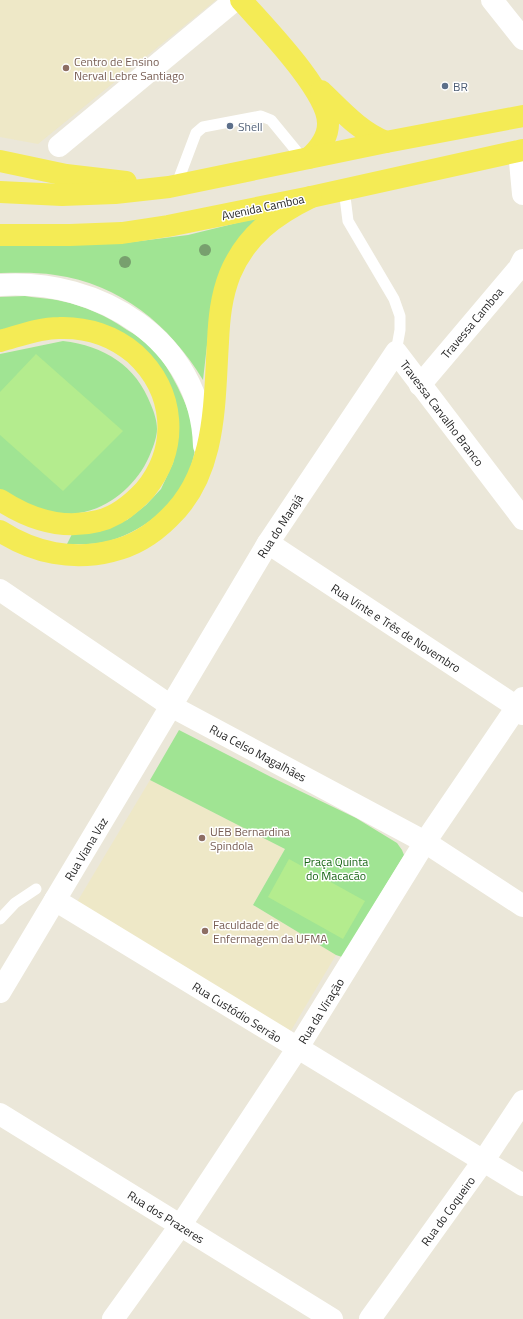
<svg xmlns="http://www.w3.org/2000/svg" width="523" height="1319" viewBox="0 0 523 1319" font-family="'Titillium Web',sans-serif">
  <rect width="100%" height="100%" fill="#ebe7d9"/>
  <!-- education -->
  <g fill="#eee8c7">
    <path d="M0 0H216L38 144 0 137Z"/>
    <path d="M150 780 285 849 253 905 336 955 289 1034 74 907Z"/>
  </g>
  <!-- green -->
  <g fill="#a0e493">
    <path d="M261 217 210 319 203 380C170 325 120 284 55 275 36 272 18 273 0 273V245L124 243 188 235Z"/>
    <path d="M25 296C36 298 49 298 61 301 85 306 107 316 127 330 136 335 146 342 154 350 171 369 199 423 195 449 189 494 151 529 109 541 96 545 81 544 67 544L72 534 127 520 146 505 161 489 173 463 177 445 130 340 0 331V297Z"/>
    <path d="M63 341C104 346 136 365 151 405 154 412 157 421 157 429 157 436 154 445 151 452 139 484 107 512 71 514 66 514 61 513 56 513 51 513 45 513 41 512 30 509 11 497 0 491V354Z"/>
    <path d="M179 730 271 777 356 818 397 843 402 850 404 855 342 957 336 955 253 905 285 849 150 780Z"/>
  </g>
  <!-- pitch -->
  <g fill="#b4ec8e">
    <path d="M36 354 123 431 63 491 0 435V392Z"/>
    <path d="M289 859 365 901 343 939 268 897Z"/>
  </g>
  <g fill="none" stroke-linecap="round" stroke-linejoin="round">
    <!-- lane -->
    <g stroke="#fff" stroke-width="11">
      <path d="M176 186 196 133 203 127 261 116 271 120 303 159"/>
      <path d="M344 189 348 221 394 299 400 316V330L396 352"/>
      <path d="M0 919 15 903 36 889"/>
    </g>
    <!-- street -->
    <g stroke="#fff" stroke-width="22">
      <path d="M492 0 523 39"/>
      <path d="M59 146 235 0"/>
      <path d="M519 151 523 194"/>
      <path d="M420 385 519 268 523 260"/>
      <path d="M268 543 517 707 523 714"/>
      <path d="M171 706 268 543 396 352 523 519"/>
      <path d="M55 900 523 1185"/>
      <path d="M113 1319 180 1226 297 1049 425 842 523 698"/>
      <path d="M370 1319 484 1160 523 1101"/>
    </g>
    <!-- secondary -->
    <g stroke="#fff" stroke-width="22">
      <path d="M0 285C99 278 201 340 204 446"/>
      <path d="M0 590 171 706 425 842 523 906"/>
      <path d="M0 992 171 706"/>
      <path d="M0 1114 332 1319"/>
    </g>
    <!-- primary -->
    <g stroke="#f4eb55" stroke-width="22">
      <path d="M241 0C263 25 329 92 328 124 328 138 319 149 309 158"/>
      <path d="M321 91C341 110 360 132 386 142"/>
      <path d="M0 161 66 175 126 182"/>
      <path d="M0 192 62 195 115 193 169 187 386 142 523 116"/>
      <path d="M0 235H70L122 233 168 226 311 197 523 150"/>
      <path d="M0 341C19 336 39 328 59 328 87 327 114 336 135 354 175 391 180 447 145 490 132 504 116 517 98 521 63 530 29 519 0 500"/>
      <path d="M0 531C34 553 73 561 112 551 134 546 153 534 169 518 217 473 214 403 218 342 219 319 221 297 230 274 246 236 274 215 311 197"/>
    </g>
  </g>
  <!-- trees -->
  <g fill="#78a06e">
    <circle cx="205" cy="250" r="6"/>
    <circle cx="125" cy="262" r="6"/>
  </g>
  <!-- markers -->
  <g fill="#8d6e63" stroke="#fff" stroke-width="1.5">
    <circle cx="66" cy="68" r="4"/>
    <circle cx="202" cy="838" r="4"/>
    <circle cx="205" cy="931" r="4"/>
  </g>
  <g fill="#5c6f8a" stroke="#fff" stroke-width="1.5">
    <circle cx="445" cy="86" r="4"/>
    <circle cx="230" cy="126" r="4"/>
  </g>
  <g text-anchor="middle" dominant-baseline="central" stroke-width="3" stroke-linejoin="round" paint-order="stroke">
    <!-- education labels -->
    <g font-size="12" fill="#785e54" stroke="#fff" text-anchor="start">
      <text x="74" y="61">Centro de Ensino<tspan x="74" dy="14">Nerval Lebre Santiago</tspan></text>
      <text x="210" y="831">UEB Bernardina<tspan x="210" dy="14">Spindola</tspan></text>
      <text x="213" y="924">Faculdade de<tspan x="213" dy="14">Enfermagem da UFMA</tspan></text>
    </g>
    <!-- service labels -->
    <g font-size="12" fill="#4e5e75" stroke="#fff" text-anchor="start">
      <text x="453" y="86">BR</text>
      <text x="238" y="126">Shell</text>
    </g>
    <!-- street labels -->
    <g font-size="12" fill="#282828" stroke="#fff">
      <text transform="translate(263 207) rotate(-12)">Avenida Camboa</text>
      <text transform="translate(472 323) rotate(-50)">Travessa Camboa</text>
      <text transform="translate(442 413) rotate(53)">Travessa Carvalho Branco</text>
      <text transform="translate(280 526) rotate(-57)">Rua do Marajá</text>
      <text transform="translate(396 628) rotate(33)">Rua Vinte e Três de Novembro</text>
      <text transform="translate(258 753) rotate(28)">Rua Celso Magalhães</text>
      <text transform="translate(86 849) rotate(-59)">Rua Viana Vaz</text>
      <text transform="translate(321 1011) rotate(-58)">Rua da Viração</text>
      <text transform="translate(237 1012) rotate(32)">Rua Custódio Serrão</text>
      <text transform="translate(448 1211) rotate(-54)">Rua do Coqueiro</text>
      <text transform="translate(166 1217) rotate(32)">Rua dos Prazeres</text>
    </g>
    <!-- park labels -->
    <g font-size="12" fill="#1a6617" stroke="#fff">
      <text x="336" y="861">Praça Quinta<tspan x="336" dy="14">do Macacão</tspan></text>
    </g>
  </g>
</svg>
